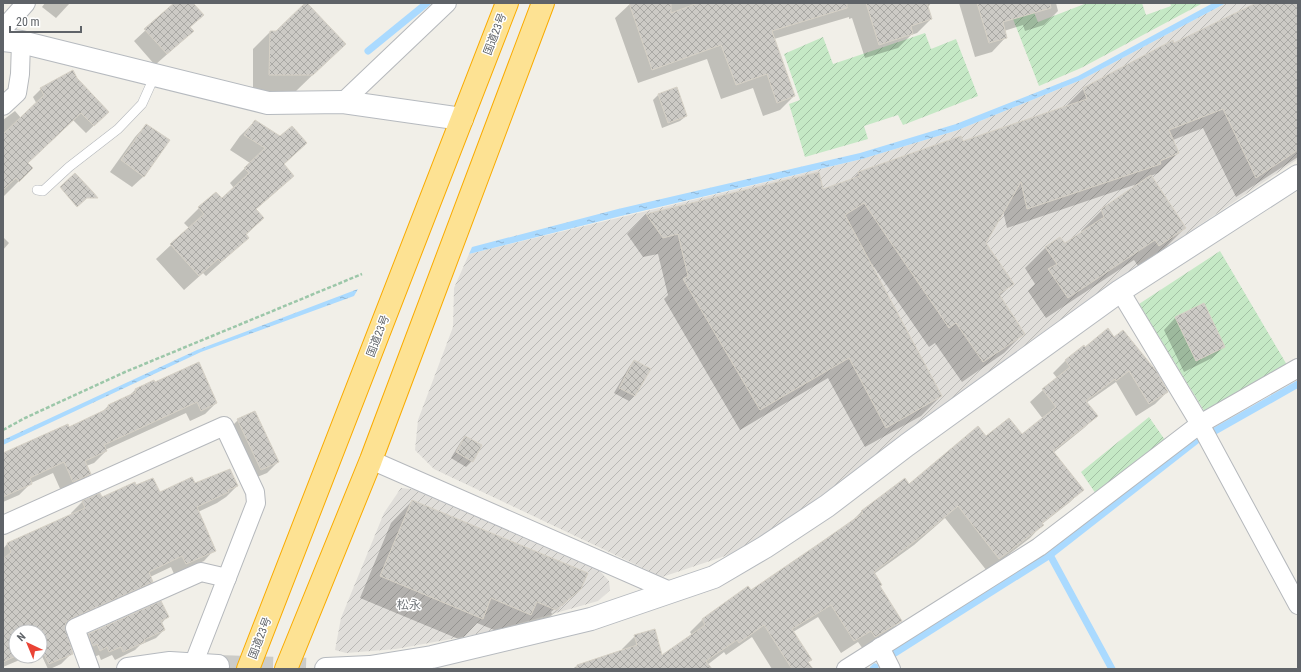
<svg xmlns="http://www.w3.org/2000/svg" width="1301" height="672" viewBox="0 0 1301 672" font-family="'Roboto Condensed','Noto Sans JP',sans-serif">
  <defs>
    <pattern id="industrial-furrows" width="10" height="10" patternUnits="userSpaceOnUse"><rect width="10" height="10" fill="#e0deda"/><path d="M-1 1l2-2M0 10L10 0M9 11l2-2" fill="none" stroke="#b9b8b5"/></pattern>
    <pattern id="garden-furrows" width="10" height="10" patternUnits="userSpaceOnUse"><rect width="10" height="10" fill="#c5e8c5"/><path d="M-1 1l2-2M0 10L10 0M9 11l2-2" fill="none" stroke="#a3c0a4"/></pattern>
    <pattern id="water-ripples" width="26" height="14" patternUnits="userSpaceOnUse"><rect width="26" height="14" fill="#aadaff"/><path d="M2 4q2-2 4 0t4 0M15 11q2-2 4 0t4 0" fill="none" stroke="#8eb4d2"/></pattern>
    <pattern id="building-cross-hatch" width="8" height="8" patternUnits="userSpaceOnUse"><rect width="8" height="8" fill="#cccac5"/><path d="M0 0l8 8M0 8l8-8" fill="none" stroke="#a9a8a4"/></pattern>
  </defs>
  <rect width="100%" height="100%" fill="#f1efe8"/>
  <!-- industrial -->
  <g fill="url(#industrial-furrows)">
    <path d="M1226 3H1298V159L1116 281 815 500 746 549 662 577 434 469 415 450 418 420 453 327 454 288 469 254 862 159 958 130 1081 80Z"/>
    <path d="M401 488 422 490 599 570 609 581 610 590 598 601 489 632 396 649 346 653 335 650 341 618 384 513Z"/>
  </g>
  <!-- garden -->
  <g fill="url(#garden-furrows)">
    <path d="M1087 3H1142L1146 15 1171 6 1170 3H1203L1081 68 1039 86 1013 19 1033 10 1038 22Z"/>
    <path d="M925 33 931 49 956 39 978 96 903 125 898 115 864 126 868 139 805 157 789 104 800 100 784 54 823 37 833 64Z"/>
    <path d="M1220 251 1287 365 1206 414 1139 304Z"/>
    <path d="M1149 417 1165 440 1096 494 1081 472Z"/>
  </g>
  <!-- water -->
  <g fill="url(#water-ripples)">
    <path d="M1213 3H1226L1081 80 958 130 862 159 621 216 469 254 472 247 618 209 860 153 956 124 1078 76Z"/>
    <path d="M358 289 354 296 201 352 3 445V440L197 350Z"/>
  </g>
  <!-- shadow -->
  <g fill="#0003" fill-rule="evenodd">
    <path d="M45 3H70L56 18 42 7Z"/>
    <path d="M175 3H192L202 15 189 28 181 42 155 65 134 41Z"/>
    <path d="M631 3H931L928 7 931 19 917 33 911 35 898 48 865 58 852 18 849 19V17L774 39 794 96 780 110 763 116 753 88 721 99 707 59 638 83 615 18Z"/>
    <path d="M959 3H1056L1058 11 1044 25 1025 31 1023 25 1004 31 1006 37 992 52 975 57Z"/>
    <path d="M1257 3H1298V157L1236 197 1203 128 1173 140 1178 153 1158 173 1146 178 1142 181 1185 228 1164 249 1138 266 1134 260 1046 318 1028 291 1035 284 1025 268 1046 247 1065 245 1082 233 1081 231 1102 210 1140 183 1007 228 1003 211 985 244 1012 284 999 297 1024 333 1004 353 962 382 935 343 929 347 872 264 870 265 941 396 921 416 865 447 828 378 740 430 664 299 668 295 658 254 643 257 627 234 646 214 822 190 851 181 859 172 962 142 1064 108 1083 89 1172 41 1173 45Z"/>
    <path d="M270 32H277L328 60 295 92 253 91V49Z"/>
    <path d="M76 78 108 112 86 133 73 120 55 137 33 97 41 89Z"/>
    <path d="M658 95 686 116 680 121 662 128 653 100Z"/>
    <path d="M15 111 45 146 27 164 32 168 4 196 3 120Z"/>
    <path d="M255 121 280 138 306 143 283 165 277 190 255 210 263 218 246 235 248 238 206 276 203 273 184 290 156 259 189 228 184 223 199 208 216 193 222 199 234 188 230 183 250 163 230 150 240 136Z"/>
    <path d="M146 125 144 176 132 187 110 172 135 137Z"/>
    <path d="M3 237 9 243 3 250Z"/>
    <path d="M1204 305 1224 347 1212 358 1184 372 1164 330 1175 318Z"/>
    <path d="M1114 338 1167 392 1155 404 1136 416 1116 382 1086 403 1097 416 1084 428 1053 453 1082 490 1070 502 1042 524V525L1030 538 987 571 945 518 914 545 874 574 879 586 901 620 888 633 863 649 858 642 841 653 818 617 793 632 810 660 801 669H772L752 637 726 655 724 652 702 669H573L575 667 623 651 622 649 635 636 662 656 692 635 690 632 702 620 748 587 751 591 849 524 861 512 905 480 909 485 986 438 1022 435 1043 419 1030 402 1043 390 1057 378 1053 373 1065 361 1084 347 1085 348Z"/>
    <path d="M634 361 635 395 629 401 614 393 629 367Z"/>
    <path d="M154 382 216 403 205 414 190 421 186 413 105 450 106 451 94 463 86 466 90 474 78 485 62 493 53 473 31 483 19 495 3 502V456L101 413 108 406 128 397 135 390Z"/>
    <path d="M238 420 278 462 267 473 250 480 227 431Z"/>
    <path d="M465 437 472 461 466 467 451 458 460 443Z"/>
    <path d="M195 485 237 486 226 497 217 503 198 512 214 550 204 561 174 574 171 567 150 577 152 582 141 593 64 627 72 653 61 664 50 669H48L40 652V632H16V656H29L3 667V549L7 544 72 515 71 513 82 502 99 495 101 499 136 487 159 494Z"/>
    <path d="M412 501 580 588 558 610 533 631 509 636 477 623 461 640 360 598 391 523ZM562 603V606L552 614 551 612Z"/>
    <path d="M167 617 161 624 164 630 156 638 140 645 135 650 115 660 112 655 101 660 99 655 91 658 81 643 89 634Z"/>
  </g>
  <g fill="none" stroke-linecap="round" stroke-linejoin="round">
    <!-- stream -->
    <g stroke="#aadaff" stroke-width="7">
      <path d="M368 51 427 3"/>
      <path d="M1215 431 1298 384"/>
      <path d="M1050 555 1112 669"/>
      <path d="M895 653 1050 555 1197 440"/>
      <path d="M873 669 875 667"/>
    </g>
  </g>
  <!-- building -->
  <g fill="url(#building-cross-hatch)" stroke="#d6d1c6">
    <path d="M174 3H193L204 15 190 27 194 31 167 54 144 29Z"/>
    <path d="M305 3H307L346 44 313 75H269L270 31H276Z"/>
    <path d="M629 3H671V13L698 3H847V8L772 31 795 96 777 103 767 74 736 85 721 45 652 70Z"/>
    <path d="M866 3H927L932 19 911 26 913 34 879 45Z"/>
    <path d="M977 3H1050L1051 8 1003 22 1007 38 989 43Z"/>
    <path d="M1256 3H1298V150L1256 178 1223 109 1169 130 1179 153 1160 161 1161 164 1027 209 1021 182 986 243 1014 284 999 294 1025 334 983 362 956 323 949 328 864 203 845 215 942 396 886 428 849 358 760 410 683 279 688 276 678 234 663 238 646 214 819 172 823 189 860 176 858 172 961 136 963 141 1087 99 1083 88 1173 40 1174 43Z"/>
    <path d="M73 70 77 78 109 112 94 126 81 113 28 163 33 168 19 182 16 178 3 190V134L44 95 40 88Z"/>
    <path d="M677 87 687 116 668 123 658 94Z"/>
    <path d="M255 120 280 136 292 126 307 143 284 164 294 176 256 209 264 218 246 234 249 238 221 262 218 259 199 276 170 244 204 214 198 207 216 192 222 198 249 173 244 168 265 148 244 135Z"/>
    <path d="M146 124 170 140 144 177 121 160Z"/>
    <path d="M75 173 93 192 98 198H87L77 207 60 187Z"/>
    <path d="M1151 175 1186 228 1159 246 1155 240 1068 298 1048 269 1057 264 1045 247 1060 237 1065 243 1104 217 1101 209Z"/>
    <path d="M1204 303 1225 347 1196 361 1175 317Z"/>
    <path d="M1108 328 1114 337 1123 330 1157 372 1168 392 1149 404 1129 371 1116 381 1115 379 1086 401 1098 416 1053 451 1084 490 1042 523 1044 525 999 559 958 506 927 532 874 572 882 585 880 586 902 621 875 637 871 631 854 641 831 605 792 629 812 660 808 662 813 669H792L764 625 739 643 737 640 706 661 712 669H577V665L637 645 634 635 655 629 662 655 705 625 702 619 748 586 751 590 820 543 863 513 861 511 905 478 909 484 978 426 986 436 1009 418 1022 434 1056 407 1042 389 1070 367 1065 360 1084 345 1085 347Z"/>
    <path d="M634 360 651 369 635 396 619 388Z"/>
    <path d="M199 362 217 403 201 411 197 402 104 445 107 451 85 461 91 474 73 482 64 462 30 478 32 484 3 497V453L68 424 69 427 109 408 108 405 136 392 135 389 154 380 155 382Z"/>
    <path d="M255 411 279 462 261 470 237 419Z"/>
    <path d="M465 436 482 445 473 462 456 452Z"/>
    <path d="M230 469 238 486 228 490 229 492 197 507 216 551 186 564 182 556 149 572 153 582 70 619 66 622 65 627 73 654 49 664 40 646V632H16V656L3 662V559L11 552 7 543 85 508 82 501 100 493 102 497 135 482 136 485 153 478 160 492 192 477 195 483Z"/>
    <path d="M412 500 588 573 581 589 556 610 537 602 531 615 491 598 483 619 380 576Z"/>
    <path d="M161 601 169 617 161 621 165 630 144 640 145 642 123 652 121 647 109 652 107 647 100 651 97 644 93 646 88 634Z"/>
  </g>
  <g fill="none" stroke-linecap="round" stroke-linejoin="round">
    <!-- secondary-tunnel -->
    <path stroke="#ccccc8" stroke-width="22" stroke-dasharray="22 11" stroke-linecap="butt" d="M218 666 311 669"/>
    <!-- lane casing -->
    <g stroke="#b5b8bc" stroke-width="10">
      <path id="lane" d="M37 190 43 191 69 167 118 129 142 104 155 75"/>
    </g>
    <!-- street casing -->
    <g stroke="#b5b8bc" stroke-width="20">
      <g id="street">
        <path d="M3 29 26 3"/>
        <path d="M343 102 447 3"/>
        <path d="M3 106 17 93 20 74 21 42"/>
        <path d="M1120 291 1200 424 1298 605"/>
        <path d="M371 460 672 592"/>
        <path d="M3 525 224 426 255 492 256 503 193 665"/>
        <path d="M880 647 891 669"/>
        <path d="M90 669 75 628 201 572 227 578"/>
        <path d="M846 669 1039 547 1200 424 1298 368"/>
      </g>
    </g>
    <!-- secondary casing -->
    <g stroke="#b6babf" stroke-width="24">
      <g id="secondary">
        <path d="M3 40 21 42 268 103 343 102 462 119"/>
        <path d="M128 669 170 663 218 666"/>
        <path d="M326 669 370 667 432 657 591 619 714 577 765 547 827 506 907 445 1120 291 1298 176"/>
      </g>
    </g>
    <!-- highway casing -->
    <g stroke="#f9ab00" stroke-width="24">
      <g id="highway">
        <path d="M248 669 507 3"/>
        <path d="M286 669 371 460 543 3"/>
      </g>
    </g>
    <!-- path -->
    <path stroke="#9cc7a9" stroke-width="2.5" stroke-dasharray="4 2" stroke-linecap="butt" d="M3 430 25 418 125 372 362 274"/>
    <!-- lane -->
    <use href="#lane" stroke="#fff" stroke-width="9"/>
    <!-- street -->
    <use href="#street" stroke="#fff" stroke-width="18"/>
    <!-- secondary -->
    <use href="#secondary" stroke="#fff" stroke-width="22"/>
    <!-- highway -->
    <use href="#highway" stroke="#fde293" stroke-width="22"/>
  </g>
  <g text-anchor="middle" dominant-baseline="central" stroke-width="3" stroke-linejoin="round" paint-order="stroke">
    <!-- street labels -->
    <g font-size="11" fill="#5f6368" stroke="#fff">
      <text transform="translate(495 34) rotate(-69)">国道23号</text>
      <text transform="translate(378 336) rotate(-69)">国道23号</text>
      <text transform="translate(260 638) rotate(-69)">国道23号</text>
    </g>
    <!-- neighbourhood labels -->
    <g font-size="12" fill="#70757a" stroke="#fff">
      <text x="409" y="605">松永</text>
    </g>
  </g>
  <!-- border -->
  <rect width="1301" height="672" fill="none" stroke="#5f6368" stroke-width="8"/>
  <!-- north arrow -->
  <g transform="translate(28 644) rotate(316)"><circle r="19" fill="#ffffff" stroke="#bfc1c3"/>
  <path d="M0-3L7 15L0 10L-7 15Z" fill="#ea4335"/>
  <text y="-6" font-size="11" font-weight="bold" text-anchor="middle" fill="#5f6368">N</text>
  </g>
  <!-- scale -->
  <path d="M10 26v6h71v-6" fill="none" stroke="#5f6368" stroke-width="2"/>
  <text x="16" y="26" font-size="12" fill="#5f6368" stroke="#ffffff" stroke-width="3" paint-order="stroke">20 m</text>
</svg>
